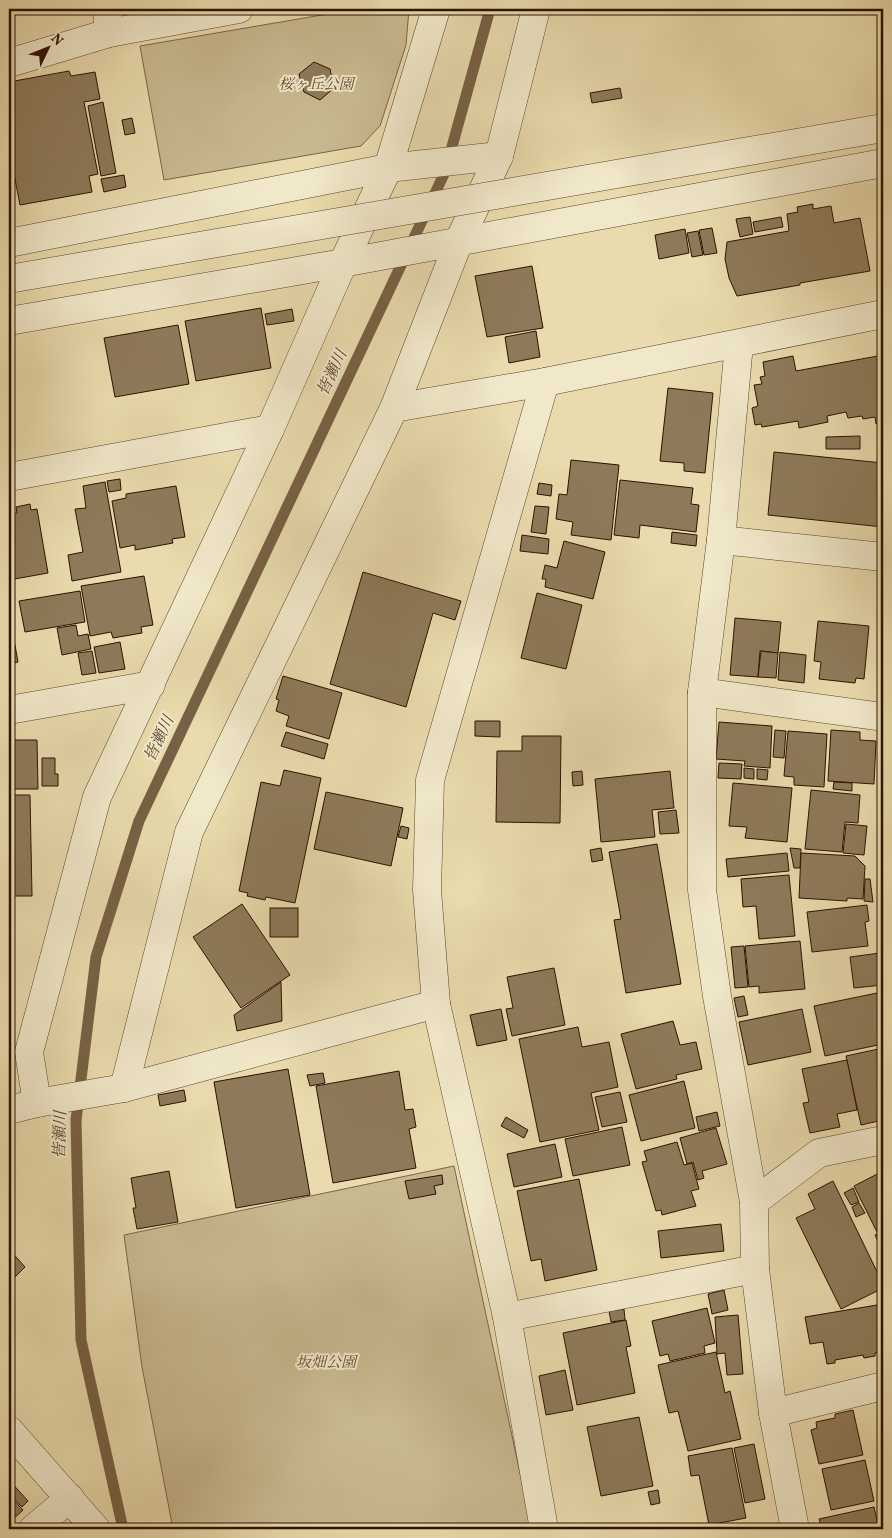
<svg xmlns="http://www.w3.org/2000/svg" width="892" height="1538" viewBox="0 0 892 1538" font-family="Vollkorn,'Noto Serif JP',serif">
  <rect width="100%" height="100%" fill="#e9dbad"/>
  <filter id="stains"><feTurbulence type="fractalNoise" baseFrequency=".004" numOctaves="4"/><feColorMatrix values="0 0 0 0 .2 0 0 0 0 .09 0 0 0 0 .02 0 0 0 .5 -.17"/></filter>
  <radialGradient id="worn" r=".72"><stop offset=".6" stop-color="#630" stop-opacity="0"/><stop offset="1" stop-color="#630" stop-opacity=".3"/></radialGradient>
  <!-- green -->
  <g fill="#c9b990" stroke="#7a6548">
    <path d="M357 9H409L406 45 380 126 361 146 164 180 140 46Z"/>
    <path d="M454 1166 532 1529H173L142 1367 124 1235Z"/>
  </g>
  <g fill="none" stroke-linecap="round" stroke-linejoin="round">
    <!-- stream -->
    <path stroke="#776144" stroke-width="11" d="M123 1529 81 1340 76 1120 96 957 139 821 445 172 490 9"/>
  </g>
  <!-- building -->
  <g fill="#8e7a5a" stroke="#2c1100">
    <path d="M314 62 330 69 334 88 320 100 304 92 299 74Z"/>
    <path d="M69 71 71 76 95 72 100 99 84 102 98 174 89 176 92 192 20 205 9 148V82Z"/>
    <path d="M620 88 622 98 592 103 590 93Z"/>
    <path d="M103 102 116 173 101 176 88 106Z"/>
    <path d="M132 118 135 133 125 135 122 120Z"/>
    <path d="M124 175 126 187 104 192 101 179Z"/>
    <path d="M813 204V209L831 206 834 223 860 218 870 271 800 283V285L737 296 729 278 725 259 727 242 789 231 787 214 798 212 797 207Z"/>
    <path d="M750 217 753 234 740 237 736 219Z"/>
    <path d="M781 217 783 227 755 232 753 222Z"/>
    <path d="M712 228 717 253 704 255 699 230Z"/>
    <path d="M685 229 689 253 659 259 655 235Z"/>
    <path d="M698 231 703 255 692 257 687 233Z"/>
    <path d="M532 266 543 328 487 337 475 276Z"/>
    <path d="M261 308 271 368 196 381 185 321Z"/>
    <path d="M292 309 294 321 267 325 265 314Z"/>
    <path d="M178 325 189 384 115 397 104 338Z"/>
    <path d="M536 331 540 357 509 363 505 337Z"/>
    <path d="M883 355V422L876 424 875 417 863 419 862 416 848 418 846 412 827 416 828 422 799 428 798 421 762 427 761 424 755 425 752 408 758 406 754 385 762 384 760 377 765 376 763 362 793 356 796 371Z"/>
    <path d="M668 388 713 393 705 473 684 471V463L660 461Z"/>
    <path d="M860 436V449H826V437Z"/>
    <path d="M774 452 883 463V527L768 515Z"/>
    <path d="M571 460 619 465 611 540 571 535 573 522 556 519 559 494 567 495Z"/>
    <path d="M120 479 121 490 109 492 107 481Z"/>
    <path d="M620 480 693 488 691 504 699 505 696 532 640 525 639 538 614 535Z"/>
    <path d="M105 482 121 572 72 581 68 555 83 552 75 509 86 508 83 486Z"/>
    <path d="M539 483 552 485 551 496 537 494Z"/>
    <path d="M176 486 185 537 172 539 173 543 135 550V545L120 548 112 501 126 498V494Z"/>
    <path d="M30 504 31 510 37 509 48 573 9 580V514L17 513 16 507Z"/>
    <path d="M535 506 549 507 546 534 531 532Z"/>
    <path d="M672 532 697 535 696 546 671 543Z"/>
    <path d="M522 535 549 539 548 554 520 551Z"/>
    <path d="M564 541 605 552 593 599 545 587 546 579H542L545 565 557 568Z"/>
    <path d="M363 572 461 601 455 620 433 613 406 707 330 684Z"/>
    <path d="M144 576 153 625 141 627 142 633 113 638 111 632 90 636 81 586Z"/>
    <path d="M80 591 85 622 25 632 19 601Z"/>
    <path d="M537 593 582 605 566 669 521 658Z"/>
    <path d="M9 612 18 662 9 664Z"/>
    <path d="M735 618 781 622 778 653 760 651 758 677 730 675Z"/>
    <path d="M818 621 869 626 864 679 856 678 855 683 819 679 821 662 814 661Z"/>
    <path d="M76 625 78 636 88 634 91 649 62 655 57 628Z"/>
    <path d="M120 642 125 669 99 673 94 647Z"/>
    <path d="M92 651 96 673 82 675 78 653Z"/>
    <path d="M761 651 778 653 776 678 758 677Z"/>
    <path d="M780 652 806 655 804 683 778 680Z"/>
    <path d="M283 676 342 693 329 739 286 726 289 716 276 711 279 700 276 699Z"/>
    <path d="M475 721H500V737L475 736Z"/>
    <path d="M719 722 772 726 770 768 744 766 745 761 716 759Z"/>
    <path d="M775 730 786 731 784 758 773 757Z"/>
    <path d="M831 730 860 732V740L876 741 874 784 828 781Z"/>
    <path d="M788 731 827 734 824 787 794 785V777L784 776Z"/>
    <path d="M286 732 328 744 324 759 281 746Z"/>
    <path d="M522 736H561L560 823 496 822 497 751H522Z"/>
    <path d="M9 740H37L38 789H9Z"/>
    <path d="M42 758H55V774H58V786H42Z"/>
    <path d="M719 763 742 764 741 779 718 778Z"/>
    <path d="M744 768 754 769V779L744 778Z"/>
    <path d="M757 769 768 770 767 780 757 779Z"/>
    <path d="M284 770 321 778 295 903 266 897 265 900 247 896 248 893 239 891 261 782 280 786Z"/>
    <path d="M582 771 583 785 573 786 572 772Z"/>
    <path d="M670 771 674 808 652 810 655 837 601 842 595 779Z"/>
    <path d="M834 782 852 783V791L833 789Z"/>
    <path d="M733 783 792 788 787 842 745 838 747 827 729 826Z"/>
    <path d="M811 790 860 795 858 823 845 822 842 852 805 849Z"/>
    <path d="M326 792 403 808 391 866 314 849Z"/>
    <path d="M9 795H30L32 896H9Z"/>
    <path d="M676 810 679 833 660 834 658 812Z"/>
    <path d="M846 824 867 826 864 855 843 853Z"/>
    <path d="M401 826 409 828 407 839 398 837Z"/>
    <path d="M657 844 681 984 626 993 614 920 621 919 609 852Z"/>
    <path d="M601 848 603 860 592 862 590 850Z"/>
    <path d="M790 848 801 849 800 868H794Z"/>
    <path d="M787 853 789 871 728 877 726 859Z"/>
    <path d="M801 853 855 856 865 866 863 899 847 898V901L799 898Z"/>
    <path d="M789 875 795 936 759 939 756 906 743 907 741 879Z"/>
    <path d="M865 879H870L873 902 864 901Z"/>
    <path d="M242 904 290 975 241 1008 193 937Z"/>
    <path d="M867 905 869 921 865 922 868 946 812 952 807 912Z"/>
    <rect x="270" y="908" width="28" height="29"/>
    <path d="M800 941 805 989 759 993V986L749 987 745 946Z"/>
    <path d="M744 946 748 987 735 988 731 947Z"/>
    <path d="M880 953 883 985 854 988 850 957Z"/>
    <path d="M554 968 565 1025 512 1036 506 1009 513 1008 507 977Z"/>
    <path d="M281 982 282 1021 237 1031 234 1015Z"/>
    <path d="M877 993 883 1022V1044L825 1056 814 1006Z"/>
    <path d="M744 996 748 1015 738 1017 734 998Z"/>
    <path d="M501 1009 507 1040 477 1046 470 1015Z"/>
    <path d="M802 1009 811 1052 748 1065 739 1022Z"/>
    <path d="M673 1021 680 1045 696 1042 702 1069 676 1075 677 1079 636 1089 621 1034Z"/>
    <path d="M578 1027 582 1047 609 1042 618 1087 591 1093 599 1130 540 1142 519 1039Z"/>
    <path d="M883 1048V1120L861 1125 846 1056Z"/>
    <path d="M847 1060 857 1110 837 1114 840 1127 810 1133 803 1103 809 1102 802 1069Z"/>
    <path d="M288 1069 310 1195 236 1208 214 1082Z"/>
    <path d="M399 1071 405 1110 413 1109 416 1127 409 1129 416 1168 333 1183 316 1086Z"/>
    <path d="M323 1073 325 1083 310 1086 307 1075Z"/>
    <path d="M684 1081 695 1128 641 1141 629 1095Z"/>
    <path d="M184 1090 186 1101 160 1106 158 1095Z"/>
    <path d="M620 1092 627 1122 602 1127 595 1097Z"/>
    <path d="M717 1112 720 1126 699 1131 696 1117Z"/>
    <path d="M506 1117 528 1130 524 1138 501 1126Z"/>
    <path d="M622 1127 630 1165 573 1176 565 1139Z"/>
    <path d="M716 1128 727 1164 702 1171 704 1178 698 1180 693 1162 687 1164 680 1138Z"/>
    <path d="M677 1142 684 1165 692 1163 699 1189 691 1191 696 1206 662 1215 661 1210 656 1211 642 1162 647 1161 644 1151Z"/>
    <path d="M555 1144 562 1177 514 1187 507 1154Z"/>
    <path d="M169 1171 178 1222 137 1229 133 1208H136L131 1178Z"/>
    <path d="M883 1171V1252L875 1235 878 1234 854 1186Z"/>
    <path d="M442 1175 443 1184 434 1186 436 1194 409 1199 405 1181Z"/>
    <path d="M579 1179 597 1270 545 1281 541 1259 531 1261 517 1191Z"/>
    <path d="M833 1181 883 1284V1288L841 1309 796 1218 815 1209 808 1194Z"/>
    <path d="M853 1188 859 1202 851 1205 844 1193Z"/>
    <path d="M859 1203 865 1213 856 1217 852 1207Z"/>
    <path d="M721 1224 724 1251 661 1258 658 1231Z"/>
    <path d="M9 1249 25 1267 9 1283Z"/>
    <path d="M724 1290 728 1310 712 1314 708 1294Z"/>
    <path d="M883 1304V1351L875 1353V1356L864 1358 863 1355 835 1360V1363L827 1364 823 1342 810 1344 805 1317Z"/>
    <path d="M707 1308 715 1343 704 1346 705 1353 670 1361 668 1354 660 1356 652 1321Z"/>
    <path d="M624 1309 625 1320 611 1322 609 1311Z"/>
    <path d="M738 1315 743 1374 727 1375 725 1353 717 1354 715 1317Z"/>
    <path d="M626 1320 631 1346 626 1347 635 1393 577 1405 563 1333Z"/>
    <path d="M716 1352 725 1393 730 1391 741 1439 688 1451 678 1411 669 1413 658 1365Z"/>
    <path d="M565 1370 573 1410 546 1415 539 1376Z"/>
    <path d="M853 1410 863 1455 819 1464 811 1430 817 1428 816 1422 835 1418V1414Z"/>
    <path d="M639 1417 653 1486 601 1496 587 1427Z"/>
    <path d="M754 1444 765 1499 745 1503 734 1448Z"/>
    <path d="M732 1448 746 1518 709 1525 699 1475 691 1476 688 1456Z"/>
    <path d="M865 1460 874 1501 831 1510 822 1469Z"/>
    <path d="M9 1480 28 1501 22 1507 9 1493Z"/>
    <path d="M658 1490 660 1503 651 1505 648 1492Z"/>
    <path d="M9 1495 23 1510 9 1523Z"/>
    <path d="M874 1507 879 1529H822L819 1519Z"/>
  </g>
  <g fill="none" stroke-linecap="round" stroke-linejoin="round">
    <!-- minor casing -->
    <g stroke="#5b442b" stroke-width="29">
      <g id="minor">
        <path d="M107 9 109 33"/>
        <path d="M9 63 109 33 239 9"/>
        <path d="M9 243 388 168 499 156"/>
        <path d="M9 321 343 263 883 163"/>
        <path d="M739 344 721 540 702 692V890L717 996 754 1202 755 1269 773 1413 795 1529"/>
        <path d="M394 408 545 382 883 314"/>
        <path d="M9 477 270 429"/>
        <path d="M721 540 883 557"/>
        <path d="M702 692 883 717"/>
        <path d="M9 710 151 685"/>
        <path d="M124 1088 189 832 394 408 459 241 499 156 536 9"/>
        <path d="M37 1103 29 1052 97 797 270 429 343 263 388 168 436 9"/>
        <path d="M9 1110 37 1103 124 1088 436 1004"/>
        <path d="M754 1202 819 1153 883 1140"/>
        <path d="M507 1317 755 1269"/>
        <path d="M773 1413 883 1386"/>
        <path d="M9 1430 96 1529"/>
        <path d="M33 1529 70 1498"/>
        <path d="M544 1529 507 1317 436 1004 427 890 430 780 545 382"/>
      </g>
    </g>
    <!-- minor -->
    <use href="#minor" stroke="#f1e8ca" stroke-width="28"/>
    <!-- tertiary-bridge casing -->
    <g stroke="#5b442b" stroke-width="29" stroke-linecap="butt">
      <path id="tertiary-bridge" d="M9 279 883 128"/>
    </g>
    <!-- tertiary-bridge -->
    <use href="#tertiary-bridge" stroke="#f1e8ca" stroke-width="28"/>
  </g>
  <g text-anchor="middle" dominant-baseline="central" stroke-width="4" stroke-linejoin="round" paint-order="stroke">
    <!-- park labels -->
    <g font-size="15" font-style="italic" fill="#634c32" stroke="#f1e8ca">
      <text x="316" y="85">桜ヶ丘公園</text>
      <text x="326" y="1363">坂畑公園</text>
    </g>
    <!-- water labels -->
    <g font-size="16" font-style="italic" fill="#5e462e" stroke="#f1e8ca">
      <text transform="translate(333 373) rotate(-65)">皆瀬川</text>
      <text transform="translate(160 739) rotate(-65)">皆瀬川</text>
      <text transform="translate(61 1135) rotate(-89)">皆瀬川</text>
    </g>
  </g>
  <!-- margin -->
  <rect width="892" height="1538" fill="none" stroke="#e9dbad" stroke-width="30"/>
  <rect x="10" y="10" width="872" height="1518" fill="none" stroke="#2c1100" stroke-width="2.5"/>
  <rect x="15" y="15" width="862" height="1508" fill="none" stroke="#2c1100"/>
  <!-- north arrow -->
  <g transform="translate(48 48) rotate(47)" stroke="#f1e8ca" stroke-width="4" paint-order="stroke">
  <path d="M0-4L9 19L0 12L-9 19Z" fill="#2c1100"/>
  <text y="-8" font-size="14" font-weight="bold" text-anchor="middle" fill="#2c1100">N</text>
  </g>
  <rect width="100%" height="100%" filter="url(#stains)"/>
  <rect width="100%" height="100%" fill="url(#worn)"/>
</svg>
